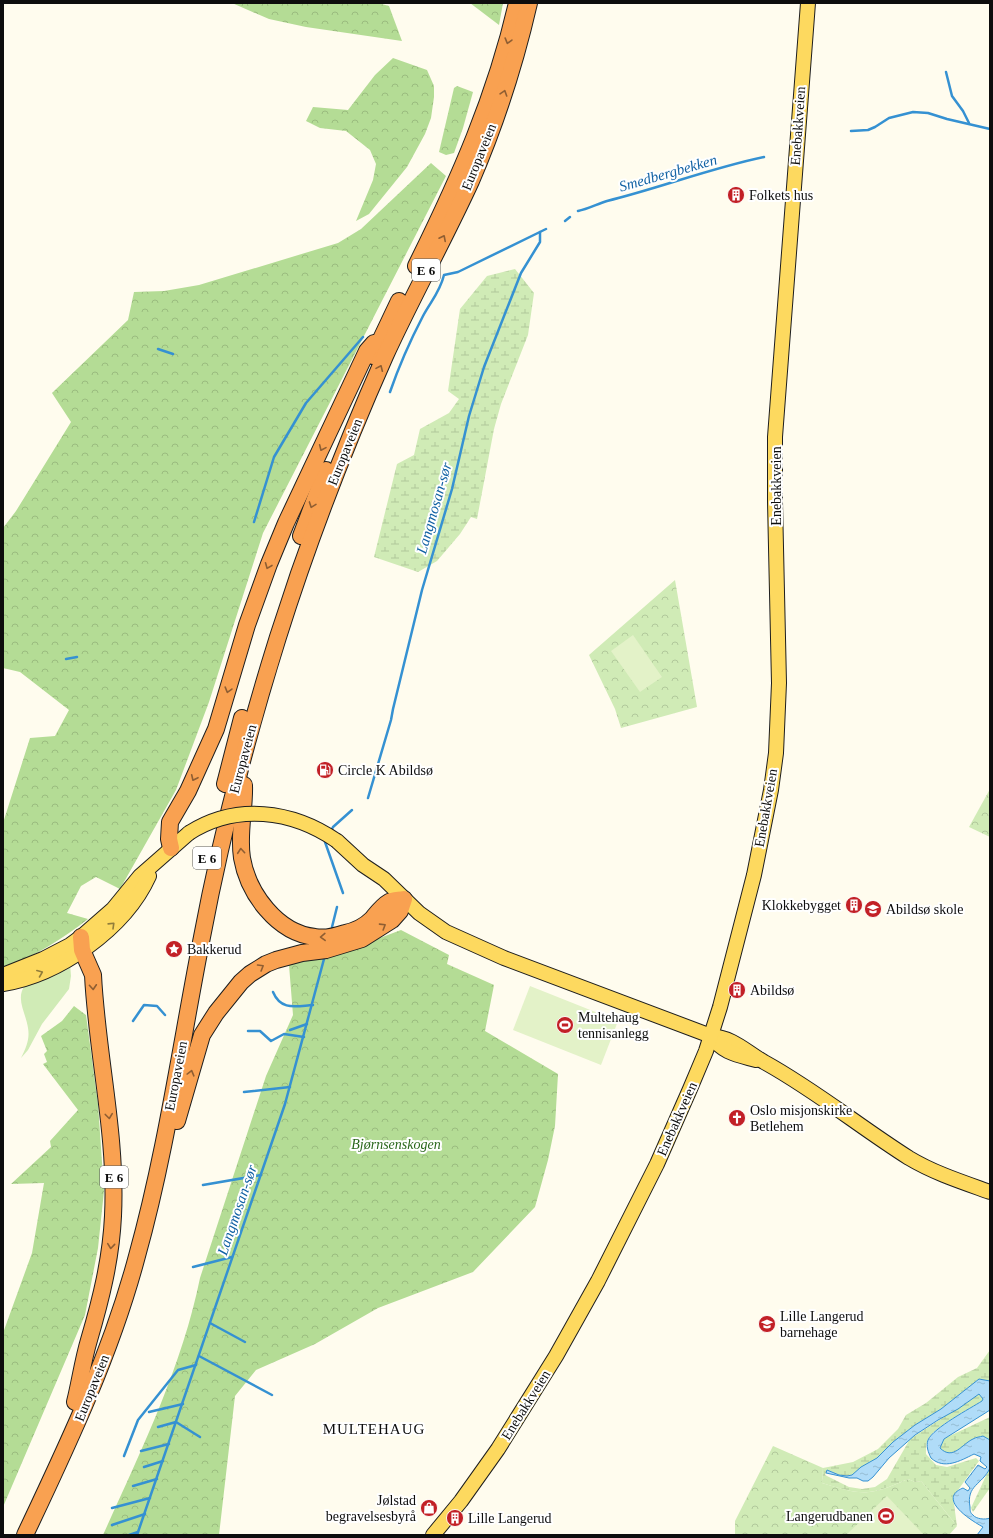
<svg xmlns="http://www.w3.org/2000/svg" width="993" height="1538" viewBox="0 0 993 1538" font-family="Georgia,serif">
  <defs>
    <pattern id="forest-crowns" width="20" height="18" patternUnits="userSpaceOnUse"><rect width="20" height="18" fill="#b4dc95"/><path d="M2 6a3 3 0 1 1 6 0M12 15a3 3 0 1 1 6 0" fill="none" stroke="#9abc7f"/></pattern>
    <pattern id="wetland-marsh" width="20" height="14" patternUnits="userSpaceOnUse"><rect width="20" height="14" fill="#d0ebb6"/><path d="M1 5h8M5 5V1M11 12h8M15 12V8" fill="none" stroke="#b1c89b"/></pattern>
    <pattern id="park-crowns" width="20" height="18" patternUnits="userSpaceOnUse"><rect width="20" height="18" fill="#d0ebb6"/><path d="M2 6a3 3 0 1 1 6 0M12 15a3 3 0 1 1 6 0" fill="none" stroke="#b1c89b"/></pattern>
    <pattern id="water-ripples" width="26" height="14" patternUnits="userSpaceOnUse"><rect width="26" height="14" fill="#b0dcf8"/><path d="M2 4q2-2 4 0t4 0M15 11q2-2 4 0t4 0" fill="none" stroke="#96bcd3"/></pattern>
  </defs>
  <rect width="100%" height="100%" fill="#fffcee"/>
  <!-- grass -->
  <path fill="#d0ebb6" d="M70 963 71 976 69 989 42 1024 28 1050 21 1058C26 1048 30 1039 28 1028 26 1013 15 999 25 985Z"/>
  <!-- forest -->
  <g fill="url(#forest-crowns)">
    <path d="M232 3H378L389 6 402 41 306 27 269 19Z"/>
    <path d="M470 3H503L499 25Z"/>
    <path d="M393 58 427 70 434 86V97L431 118 425 134 407 167 369 214 356 221 373 180 376 164 370 150 346 131 320 128 306 121 313 107 348 110 375 75Z"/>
    <path d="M457 86 473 92 463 128 454 153 446 155 439 152 454 88Z"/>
    <path d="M431 163 446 176 263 533 209 702 176 790 120 889 96 877 81 886 67 913 88 919C62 939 35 957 3 967V823L30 738 55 736 69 710 20 672 3 668V528L16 511 71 422 52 393 128 320 134 292 164 291 199 285 338 243 361 229Z"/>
    <path d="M401 930 449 955 447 964 494 985 485 1031 558 1074 555 1126 548 1160 535 1207 473 1272 378 1308 315 1344 256 1370 235 1396 219 1535H103C140 1453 182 1367 200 1278L266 1076 293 1015 289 965 340 953Z"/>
    <path d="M74 1006 86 1015 98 1104 104 1191 98 1248 85 1315 3 1507V1333L32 1253 44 1183 11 1184 51 1147 50 1141 78 1110 43 1064 47 1062 44 1054 47 1051 41 1036 62 1021Z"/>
  </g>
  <!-- wetland -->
  <g fill="url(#wetland-marsh)">
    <path d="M515 269 534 293 528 335 501 404 494 429 477 519 471 517 460 534 437 561 418 572 374 557 397 464 414 455 420 429 449 413 459 399 448 391 460 309 487 276Z"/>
    <path d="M990 1350V1381L979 1379 941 1409 915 1425 892 1443 877 1458 852 1475 847 1476 839 1475 827 1470 825 1475 849 1487 862 1489 875 1487 887 1479 910 1439 979 1394 983 1399 982 1401C969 1409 936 1426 928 1439 926 1443 926 1450 926 1454L936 1465 947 1467 976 1458 979 1461 953 1497 957 1526 921 1481 915 1482 908 1479C896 1484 882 1491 869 1492 854 1494 836 1487 822 1483L823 1468 853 1462 878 1449 898 1429 906 1415 926 1403 958 1377 977 1368Z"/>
    <path d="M990 1417V1440L983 1436C980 1437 976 1437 973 1439 962 1444 953 1461 940 1448L943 1439Z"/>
    <path d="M990 1467V1488L973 1512 971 1508Z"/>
  </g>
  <!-- park -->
  <g fill="url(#park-crowns)">
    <path d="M675 580 697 707 621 728 615 709 589 655Z"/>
    <path d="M990 789V837L969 827Z"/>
    <path d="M773 1446 823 1468 822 1483C837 1487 854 1494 869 1492 882 1491 896 1484 908 1479L915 1482 921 1481 957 1526 949 1535H735V1521Z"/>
  </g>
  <!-- pitch -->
  <g fill="#e3f2c8">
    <path d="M633 635 662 677 640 692 611 651Z"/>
    <path d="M530 986 618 1021 601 1065 513 1030Z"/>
    <path d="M887 1496 924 1535H846Z"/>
  </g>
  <!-- water -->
  <path fill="url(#water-ripples)" stroke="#3591d2" d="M979 1379 990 1381V1410L944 1439 940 1448C953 1461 962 1444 973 1439 976 1437 980 1437 983 1436L990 1440C990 1446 992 1463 990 1468 982 1485 966 1485 970 1507 970 1510 970 1513 973 1515 976 1519 985 1520 990 1518V1535H977L983 1527C972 1521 936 1499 963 1488L968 1491 970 1488 965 1482 978 1465 985 1469 987 1467 980 1461 981 1457 974 1454C960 1461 944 1470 931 1458 928 1452 926 1446 928 1440 933 1428 971 1408 982 1401L983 1399 979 1394 958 1409 938 1420 915 1435 889 1458 873 1477 868 1481H863L857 1478H849L826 1473 827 1470 839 1475 847 1476 852 1475 861 1467 877 1458 893 1442 915 1425 941 1409Z"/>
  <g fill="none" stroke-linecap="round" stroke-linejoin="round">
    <!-- stream -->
    <g stroke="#3591d2" stroke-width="2.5">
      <path d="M946 72 952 96 963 111 969 123"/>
      <path d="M851 131 868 130 875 127 889 118 913 112 928 113 947 119 990 129"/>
      <path d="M578 211C588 209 597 204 607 201 660 188 711 168 764 157"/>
      <path d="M565 221 570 217"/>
      <path d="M158 349 173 354"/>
      <path d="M390 392C399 366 410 341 423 316 431 301 440 292 444 275L458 272 546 229"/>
      <path d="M254 522 274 457 306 403 363 337"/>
      <path d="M66 659 77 657"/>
      <path d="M368 798 391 720 393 709 422 590 452 489 469 416 484 367 521 273 540 242V232"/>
      <path d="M331 831 333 827 352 810"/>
      <path d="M326 839 325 842 343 893"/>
      <path d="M332 927 337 907"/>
      <path d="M273 992C281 1011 296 1006 313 1005"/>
      <path d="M133 1021 144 1005 157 1006 165 1015"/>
      <path d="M290 1030 307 1024"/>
      <path d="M248 1031H260L271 1041 284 1034 304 1037"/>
      <path d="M244 1092 290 1087"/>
      <path d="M203 1185 261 1175"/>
      <path d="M193 1267 232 1257"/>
      <path d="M210 1323 245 1342"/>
      <path d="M199 1356 272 1395"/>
      <path d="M149 1412 183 1404"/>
      <path d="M158 1427 176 1422 200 1437"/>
      <path d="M141 1451 169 1444"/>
      <path d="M124 1456 138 1420 178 1370 196 1365"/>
      <path d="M144 1467 163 1461"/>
      <path d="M133 1486 157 1479"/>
      <path d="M112 1508 150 1498"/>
      <path d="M112 1525 145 1514"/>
      <path d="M129 1535 138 1532"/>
      <path d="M137 1535 285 1104 324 959"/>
    </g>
    <!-- major casing -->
    <g stroke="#1e1e1e" stroke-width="16">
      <g id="major">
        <path d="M337 841 363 865 384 879 419 913 446 932 504 958 711 1036C734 1038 745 1051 764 1062 815 1090 860 1127 909 1158 934 1173 962 1182 990 1192"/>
        <path d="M3 975 43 959 70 945 81 937 113 909 140 876 189 833"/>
        <path d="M3 984C59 975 125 929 149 876"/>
        <path d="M711 1036C722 1053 738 1055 756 1060"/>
        <path d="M433 1535 461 1501 498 1449 556 1356 598 1281 657 1164 690 1089 706 1051 720 1007 754 875 771 790 776 753 779 683 775 502V437L808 3"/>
      </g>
    </g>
    <!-- highway casing -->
    <g stroke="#1e1e1e" stroke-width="18">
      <g id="highway">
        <path d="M416 266C459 179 495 98 517 3"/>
        <path d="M373 356 399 301"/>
        <path d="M301 536 326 470"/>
        <path d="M225 784 242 718"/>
        <path d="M171 848 169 839 170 822 188 791 216 729 247 625 269 564 286 523 367 351 374 343"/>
        <path d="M177 1121 202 1035 216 1013 241 982 250 974 266 964 276 960 302 953 326 950 362 939 392 920 400 911 404 899C399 900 393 900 389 902 382 906 377 913 372 919 365 926 355 931 345 933 336 936 325 939 315 937 277 933 248 893 242 858 238 833 245 809 244 785"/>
        <path d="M75 1402C80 1382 83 1360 89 1340 101 1299 111 1259 113 1216 117 1134 97 1056 93 975L82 950 81 937"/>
        <path d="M25 1535C68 1444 111 1354 137 1256 166 1152 181 1044 202 937 221 836 247 736 278 637 308 542 344 448 385 356 412 297 444 240 471 181 496 123 515 64 529 3"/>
      </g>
    </g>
    <!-- major -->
    <use href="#major" stroke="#fdd95f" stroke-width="14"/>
    <!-- highway -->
    <use href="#highway" stroke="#f9a151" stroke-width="16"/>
    <!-- major-bridge casing -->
    <g stroke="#1e1e1e" stroke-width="16" stroke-linecap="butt">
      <path id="major-bridge" d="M189 833C236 803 292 810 337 841"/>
    </g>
    <!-- major-bridge -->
    <use href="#major-bridge" stroke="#fdd95f" stroke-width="14"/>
  </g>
  <!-- one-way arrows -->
  <defs><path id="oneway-chevron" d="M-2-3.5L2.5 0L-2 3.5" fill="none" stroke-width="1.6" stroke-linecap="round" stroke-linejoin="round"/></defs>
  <g stroke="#8f5e32">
    <use href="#oneway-chevron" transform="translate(508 41) rotate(106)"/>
    <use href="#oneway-chevron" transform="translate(504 93) rotate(-72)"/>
    <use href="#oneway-chevron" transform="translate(443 238) rotate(-63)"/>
    <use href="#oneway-chevron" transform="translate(380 368) rotate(-66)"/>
    <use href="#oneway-chevron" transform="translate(322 448) rotate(114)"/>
    <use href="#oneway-chevron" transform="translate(312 505) rotate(110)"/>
    <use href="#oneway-chevron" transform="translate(268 566) rotate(112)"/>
    <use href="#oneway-chevron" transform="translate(228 690) rotate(106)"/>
    <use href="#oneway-chevron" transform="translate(194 778) rotate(115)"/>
    <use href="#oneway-chevron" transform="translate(241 851) rotate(-95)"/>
    <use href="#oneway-chevron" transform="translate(383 926) rotate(-32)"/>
    <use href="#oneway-chevron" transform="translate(323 937) rotate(178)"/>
    <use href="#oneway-chevron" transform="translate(261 967) rotate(-31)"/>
    <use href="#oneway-chevron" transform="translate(93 987) rotate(86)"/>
    <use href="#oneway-chevron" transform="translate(191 1073) rotate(-75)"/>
    <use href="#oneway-chevron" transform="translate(109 1116) rotate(83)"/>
    <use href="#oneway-chevron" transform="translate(111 1246) rotate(96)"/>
  </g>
  <g stroke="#917d3a">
    <use href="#oneway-chevron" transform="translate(112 925) rotate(-44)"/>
    <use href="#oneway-chevron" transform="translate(40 973) rotate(-22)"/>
  </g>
  <!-- icons -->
  <defs>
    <g id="building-disc" transform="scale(0.9)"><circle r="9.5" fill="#c22026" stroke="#fff"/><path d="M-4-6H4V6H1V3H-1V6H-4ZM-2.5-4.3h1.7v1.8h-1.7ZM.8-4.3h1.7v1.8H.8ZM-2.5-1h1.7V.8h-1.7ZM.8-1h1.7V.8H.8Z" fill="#fff"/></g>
    <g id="fuel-disc" transform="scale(0.9)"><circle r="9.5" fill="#c22026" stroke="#fff"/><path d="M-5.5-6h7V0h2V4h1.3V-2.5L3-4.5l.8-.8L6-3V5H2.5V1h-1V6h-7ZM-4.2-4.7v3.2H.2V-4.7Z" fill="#fff"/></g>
    <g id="school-disc" transform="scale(0.9)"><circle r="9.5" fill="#c22026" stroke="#fff"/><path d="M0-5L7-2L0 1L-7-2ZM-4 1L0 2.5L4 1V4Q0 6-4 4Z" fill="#fff"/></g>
    <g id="sight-disc" transform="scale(0.9)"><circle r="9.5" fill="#c22026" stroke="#fff"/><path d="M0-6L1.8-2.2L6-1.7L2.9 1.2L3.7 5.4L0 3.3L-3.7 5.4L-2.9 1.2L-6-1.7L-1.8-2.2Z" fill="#fff"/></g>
    <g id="stadium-disc" transform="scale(0.9)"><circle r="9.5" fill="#c22026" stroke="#fff"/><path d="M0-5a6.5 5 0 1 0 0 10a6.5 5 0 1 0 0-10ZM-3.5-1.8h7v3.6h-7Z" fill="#fff"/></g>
    <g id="church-disc" transform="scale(0.9)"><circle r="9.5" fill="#c22026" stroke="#fff"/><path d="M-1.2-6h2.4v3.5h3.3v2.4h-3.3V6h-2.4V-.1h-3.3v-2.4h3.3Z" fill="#fff"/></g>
    <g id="shop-disc" transform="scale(0.9)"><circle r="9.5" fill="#c22026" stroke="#fff"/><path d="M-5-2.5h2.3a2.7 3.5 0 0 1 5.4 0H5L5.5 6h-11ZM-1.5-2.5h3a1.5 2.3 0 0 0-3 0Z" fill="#fff"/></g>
  </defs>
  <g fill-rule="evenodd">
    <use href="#building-disc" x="736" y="195"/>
    <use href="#fuel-disc" x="325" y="770"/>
    <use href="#building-disc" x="854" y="905"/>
    <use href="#school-disc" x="873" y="909"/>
    <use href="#sight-disc" x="174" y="949"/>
    <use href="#building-disc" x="737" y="990"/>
    <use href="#stadium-disc" x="565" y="1025"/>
    <use href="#church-disc" x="737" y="1118"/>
    <use href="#school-disc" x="767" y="1324"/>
    <use href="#shop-disc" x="429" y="1508"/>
    <use href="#stadium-disc" x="886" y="1516"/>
    <use href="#building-disc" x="455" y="1518"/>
  </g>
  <g text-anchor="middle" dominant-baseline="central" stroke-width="4" stroke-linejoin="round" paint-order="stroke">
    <!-- shield labels -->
    <g fill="#fff" stroke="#565656" stroke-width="1">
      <rect x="412" y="259" width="28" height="22" rx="3"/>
      <rect x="193" y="847" width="28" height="22" rx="3"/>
      <rect x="100" y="1166" width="28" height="22" rx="3"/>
    </g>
    <g font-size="13" font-weight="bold" fill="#0d0d0d">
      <text x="426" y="270">E 6</text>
      <text x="207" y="858">E 6</text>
      <text x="114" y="1177">E 6</text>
    </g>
    <!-- street labels -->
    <g font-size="14" fill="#0d0d0d" stroke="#fff">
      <text transform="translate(798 126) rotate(-86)">Enebakkveien</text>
      <text transform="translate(479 157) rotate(-68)">Europaveien</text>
      <text transform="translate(345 452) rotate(-68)">Europaveien</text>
      <text transform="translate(776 486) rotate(-90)">Enebakkveien</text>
      <text transform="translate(243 759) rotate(-75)">Europaveien</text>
      <text transform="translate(766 808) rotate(-80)">Enebakkveien</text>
      <text transform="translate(176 1076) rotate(-79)">Europaveien</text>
      <text transform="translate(677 1119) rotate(-66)">Enebakkveien</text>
      <text transform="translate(92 1388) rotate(-68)">Europaveien</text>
      <text transform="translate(526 1405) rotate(-58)">Enebakkveien</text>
    </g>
    <!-- poi labels -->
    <g font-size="14" fill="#0d0d0d" stroke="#fff" text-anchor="start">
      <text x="749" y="195">Folkets hus</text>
      <text x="338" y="770">Circle K Abildsø</text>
      <text x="841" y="905" text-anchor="end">Klokkebygget</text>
      <text x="886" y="909">Abildsø skole</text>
      <text x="187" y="949">Bakkerud</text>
      <text x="750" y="990">Abildsø</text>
      <text x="578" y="1017">Multehaug<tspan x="578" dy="16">tennisanlegg</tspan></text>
      <text x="750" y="1110">Oslo misjonskirke<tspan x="750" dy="16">Betlehem</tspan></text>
      <text x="780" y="1316">Lille Langerud<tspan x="780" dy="16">barnehage</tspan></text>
      <text x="416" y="1500" text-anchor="end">Jølstad<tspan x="416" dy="16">begravelsesbyrå</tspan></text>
      <text x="873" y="1516" text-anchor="end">Langerudbanen</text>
      <text x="468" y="1518">Lille Langerud</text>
    </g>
    <!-- park labels -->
    <g font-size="14" font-style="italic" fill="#2a671b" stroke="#fff">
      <text x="396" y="1144">Bjørnsenskogen</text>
    </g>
    <!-- water labels -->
    <g font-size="15" font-style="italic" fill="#1262a4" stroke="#fff">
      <text transform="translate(668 173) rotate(-16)">Smedbergbekken</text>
      <text transform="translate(434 508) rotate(-74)">Langmosan-sør</text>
      <text transform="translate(237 1210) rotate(-71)">Langmosan-sør</text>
    </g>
    <!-- neighbourhood labels -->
    <g font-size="15" letter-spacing="1" fill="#0d0d0d" stroke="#fff">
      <text x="374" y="1429">MULTEHAUG</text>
    </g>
  </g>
  <!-- border -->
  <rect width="993" height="1538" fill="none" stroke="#0d0d0d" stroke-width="8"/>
</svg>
